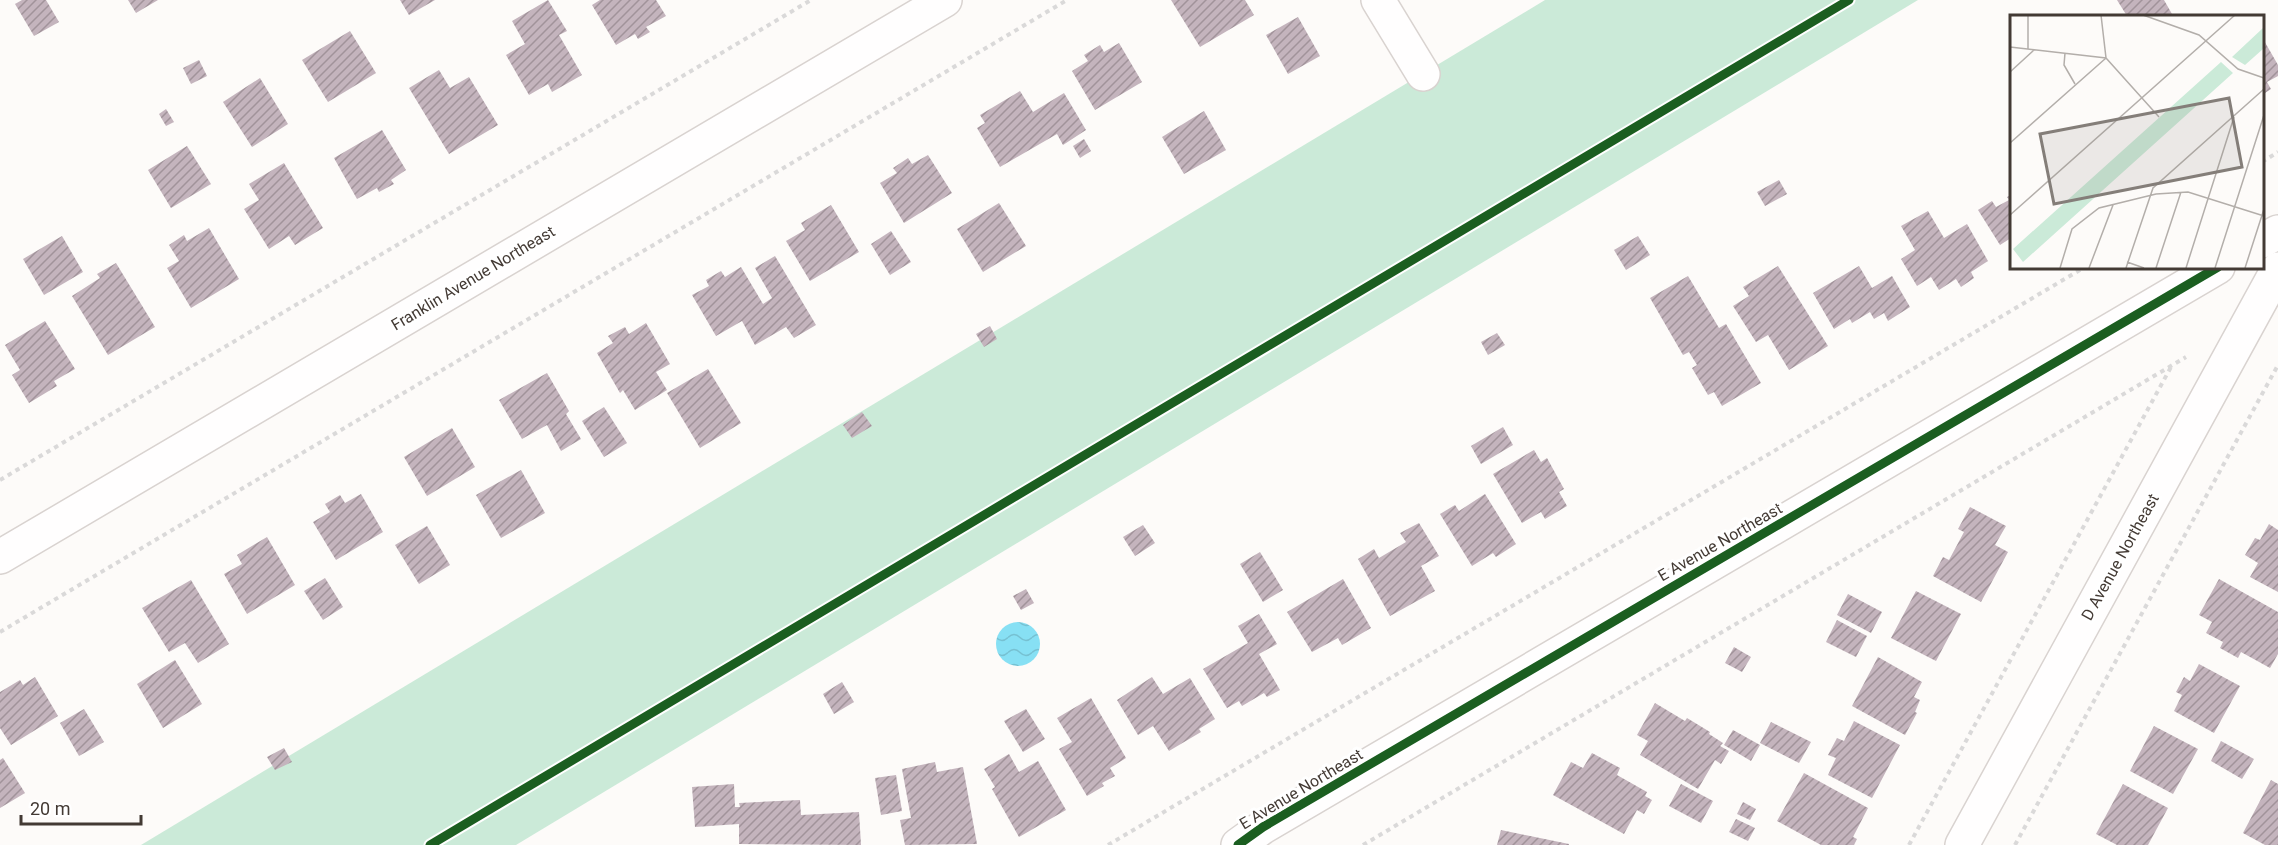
<svg xmlns="http://www.w3.org/2000/svg" width="2278" height="845" viewBox="0 0 2278 845" font-family="Roboto,sans-serif">
  <defs>
    <pattern id="water-waves" width="16" height="10" patternUnits="userSpaceOnUse" patternTransform="scale(1.5)"><rect width="16" height="10" fill="#87e0f4"/><path d="M0 5q4-4 8 0t8 0" fill="none" stroke="#76c1d2"/></pattern>
    <pattern id="building-hatch" width="6" height="6" patternUnits="userSpaceOnUse" patternTransform="scale(1.5)"><rect width="6" height="6" fill="#c4b4bd"/><path d="M-1 1l2-2M0 6l6-6M5 7l2-2" fill="none" stroke="#a1939a"/></pattern>
  </defs>
  <rect width="100%" height="100%" fill="#fdfbf9"/>
  <!-- green -->
  <path fill="#cbead8" d="M1545 0H1918L516 845H141Z"/>
  <!-- water -->
  <circle fill="url(#water-waves)" cx="1018" cy="644" r="22"/>
  <!-- building -->
  <g fill="url(#building-hatch)">
    <path d="M22 0H46L59 22 34 36 15 4Z"/>
    <path d="M128 0H158L136 13Z"/>
    <path d="M400 0H435L409 15Z"/>
    <path d="M548 0 567 31 559 35 582 75 552 92 548 84 529 95 506 55 525 44 512 21Z"/>
    <path d="M600 0H656L666 16 646 27 650 32 638 39 635 34 616 45 592 5Z"/>
    <path d="M1171 0H1245L1254 15 1200 47Z"/>
    <path d="M2117 0H2164L2172 14 2168 16H2127Z"/>
    <path d="M1298 17 1320 56 1288 74 1266 35Z"/>
    <path d="M350 31 376 73 328 102 302 60Z"/>
    <path d="M2262 37 2278 65V76L2267 82 2271 89 2262 95Z"/>
    <path d="M1119 43 1142 82 1095 110 1072 71 1088 61 1084 55 1100 45 1104 52Z"/>
    <path d="M199 60 207 76 191 84 183 68Z"/>
    <path d="M439 70 450 88 469 77 498 125 449 154 409 88Z"/>
    <path d="M260 78 288 124 252 147 223 102Z"/>
    <path d="M1020 91 1033 112 1064 93 1086 130 1063 145 1057 134 1000 167 977 128 985 123 980 115Z"/>
    <path d="M166 109 174 122 166 126 159 114Z"/>
    <path d="M1204 111 1226 150 1184 174 1162 137Z"/>
    <path d="M382 130 406 170 391 180 394 184 379 192 377 188 357 199 334 158Z"/>
    <path d="M1084 139 1091 151 1080 158 1073 146Z"/>
    <path d="M187 146 211 184 171 208 148 170Z"/>
    <path d="M928 155 952 193 904 223 880 183 897 173 893 168 908 158 912 164Z"/>
    <path d="M284 163 323 228 295 245 289 236 269 249 244 209 259 200 249 184Z"/>
    <path d="M1779 180 1787 194 1765 206 1757 192Z"/>
    <path d="M2011 195V238L2000 245 1978 210 1992 201 1996 207 2009 200 2007 197Z"/>
    <path d="M999 203 1026 246 983 272 957 229Z"/>
    <path d="M831 205 859 252 810 281 786 241 805 230 801 223Z"/>
    <path d="M1928 211 1944 238 1967 224 1988 261 1971 272 1974 278 1961 287 1956 279 1939 290 1931 277 1917 286 1901 259 1915 250 1901 226Z"/>
    <path d="M209 228 239 279 191 308 167 268 179 261 169 245 184 235 187 241Z"/>
    <path d="M891 231 911 262 890 275 871 244Z"/>
    <path d="M62 236 83 272 44 295 23 259Z"/>
    <path d="M1638 236 1650 255 1626 270 1614 250Z"/>
    <path d="M775 256 816 325 794 338 786 327 755 345 742 321 716 336 692 295 709 286 706 280 721 271 725 277 741 267 763 304 772 298 755 268Z"/>
    <path d="M116 263 155 327 108 355 72 296 100 278 97 274Z"/>
    <path d="M1778 266 1828 346 1789 370 1768 335 1756 342 1733 306 1749 296 1743 287Z"/>
    <path d="M1859 266 1872 288 1892 276 1910 307 1888 321 1884 313 1874 319 1870 312 1852 323 1850 319 1834 329 1813 293Z"/>
    <path d="M1688 276 1719 328 1726 324 1761 383 1722 406 1714 392 1708 395 1692 368 1697 365 1689 352 1683 355 1650 298Z"/>
    <path d="M45 321 75 369 54 381 57 386 29 403 12 375 20 370 5 345Z"/>
    <path d="M646 323 670 364 656 372 667 390 635 410 623 390 620 393 597 353 613 343 608 336 625 327 629 334Z"/>
    <path d="M990 326 997 339 984 347 976 334Z"/>
    <path d="M1497 333 1505 345 1488 355 1481 342Z"/>
    <path d="M708 369 741 423 700 448 667 393Z"/>
    <path d="M547 373 569 411 566 414 581 439 561 451 547 425 522 439 499 400Z"/>
    <path d="M604 407 627 443 604 457 582 421Z"/>
    <path d="M862 412 872 426 852 438 843 425Z"/>
    <path d="M1503 427 1513 445 1481 464 1471 446Z"/>
    <path d="M452 428 475 467 427 496 404 457Z"/>
    <path d="M1534 450 1541 462 1547 458 1564 489 1559 492 1567 506 1545 519 1541 512 1522 523 1493 474Z"/>
    <path d="M521 470 545 513 501 538 476 495Z"/>
    <path d="M361 494 383 532 336 560 313 522 330 512 325 504 340 495 345 503Z"/>
    <path d="M1485 494 1516 544 1496 557 1493 553 1472 566 1440 514 1455 505 1459 511Z"/>
    <path d="M1970 507 2006 526 1995 545 2008 552 1981 602 1933 576 1943 557 1949 560 1964 532 1958 529Z"/>
    <path d="M1419 523 1439 556 1421 566 1435 591 1390 616 1358 559 1374 549 1379 558 1406 542 1400 533Z"/>
    <path d="M2269 524 2278 530V592L2250 577 2258 563 2245 555 2255 538 2260 540Z"/>
    <path d="M1143 525 1155 543 1135 556 1123 537Z"/>
    <path d="M427 526 450 565 419 584 395 545Z"/>
    <path d="M267 537 295 585 247 614 224 574 242 564 237 555Z"/>
    <path d="M1260 552 1283 590 1263 602 1240 564Z"/>
    <path d="M325 578 343 607 323 620 304 591Z"/>
    <path d="M1343 579 1371 628 1342 645 1338 638 1312 652 1287 612Z"/>
    <path d="M2219 579 2278 612V654L2270 668 2241 652 2238 658 2220 648 2223 642 2206 633 2212 622 2199 615Z"/>
    <path d="M191 580 229 644 198 663 185 643 169 652 142 608Z"/>
    <path d="M1026 589 1034 603 1021 610 1013 596Z"/>
    <path d="M1916 591 1961 614 1936 661 1891 638Z"/>
    <path d="M1848 594 1882 612 1871 633 1837 615Z"/>
    <path d="M1259 614 1277 644 1259 654 1280 690 1267 697 1264 693 1242 706 1239 701 1227 708 1203 669 1248 643 1238 626Z"/>
    <path d="M1837 620 1867 636 1856 657 1826 642Z"/>
    <path d="M1734 647 1751 657 1742 672 1725 663Z"/>
    <path d="M1878 657 1922 682 1914 697 1920 700 1915 712 1917 713 1905 735 1852 706Z"/>
    <path d="M175 660 202 704 163 728 137 684Z"/>
    <path d="M2199 664 2240 686 2214 733 2174 711 2182 695 2176 692 2184 677 2190 681Z"/>
    <path d="M35 677 58 716 11 745 0 728V692L20 680 23 685Z"/>
    <path d="M1152 677 1163 694 1190 678 1215 719 1199 729 1201 732 1169 751 1153 726 1138 735 1117 700Z"/>
    <path d="M842 682 854 702 834 714 823 694Z"/>
    <path d="M1091 698 1126 758 1110 768 1115 776 1102 783 1104 786 1087 796 1059 749 1072 742 1057 718Z"/>
    <path d="M1655 703 1685 721 1687 718 1710 732 1709 734 1723 743 1720 746 1729 751 1721 764 1715 760 1698 789 1640 755 1648 741 1637 735Z"/>
    <path d="M84 709 104 742 79 756 60 723Z"/>
    <path d="M1026 709 1045 739 1023 752 1004 721Z"/>
    <path d="M1854 721 1900 745 1872 798 1828 775 1836 758 1828 755 1837 738 1844 741Z"/>
    <path d="M1771 722 1811 742 1799 763 1760 743Z"/>
    <path d="M2154 726 2198 749 2173 794 2130 771Z"/>
    <path d="M1733 730 1760 745 1751 761 1724 745Z"/>
    <path d="M2221 741 2254 759 2242 779 2211 761Z"/>
    <path d="M284 748 292 762 275 770 267 757Z"/>
    <path d="M1592 753 1620 768 1617 775 1647 792 1645 796 1652 800 1644 814 1637 810 1624 834 1553 795 1571 762 1583 768Z"/>
    <path d="M1009 754 1019 772 1038 761 1066 810 1019 837 992 789 995 787 984 769Z"/>
    <path d="M3 758 25 793 0 808V760Z"/>
    <path d="M935 762 937 772 963 767 977 844 905 845 900 820 911 818 902 769Z"/>
    <path d="M1804 773 1868 808 1853 837 1857 839 1854 845H1821L1777 821Z"/>
    <path d="M896 775 902 811 881 815 875 778Z"/>
    <path d="M2271 780 2278 784V845H2265L2243 833Z"/>
    <path d="M734 784 735 807H740L739 803 800 800 801 815 859 812 861 845 739 844V824L695 827 692 787Z"/>
    <path d="M1681 784 1713 801 1701 823 1669 806Z"/>
    <path d="M2123 784 2168 808 2148 845H2117L2096 834Z"/>
    <path d="M1743 802 1756 809 1750 820 1737 814Z"/>
    <path d="M1736 819 1755 828 1748 841 1729 832Z"/>
    <path d="M1501 830 1569 844V845H1497Z"/>
  </g>
  <g fill="none" stroke-linecap="round" stroke-linejoin="round">
    <!-- minor casing -->
    <g stroke="#d9d3d0" stroke-width="36">
      <g id="minor">
        <path d="M1378 0 1423 74"/>
        <path d="M2262 241 2278 232"/>
        <path d="M0 557 945 0"/>
        <path d="M1238 845 1263 827 2218 267"/>
        <path d="M1962 845 2278 269"/>
      </g>
    </g>
    <!-- path -->
    <g stroke="#dad9d9" stroke-width="4" stroke-dasharray="4.5 4.5" stroke-linecap="butt">
      <path d="M2262 162 2278 152"/>
      <path d="M0 480 811 0"/>
      <path d="M0 632 1067 0"/>
      <path d="M1108 845 2085 267"/>
      <path d="M1363 845 2186 357"/>
      <path d="M1909 845 2171 367"/>
      <path d="M2015 845 2278 365"/>
    </g>
    <!-- minor -->
    <use href="#minor" stroke="#fffefe" stroke-width="33"/>
    <!-- cycleway casing -->
    <g stroke="#fff" stroke-width="13">
      <g id="cycleway">
        <path d="M430 845 1849 0"/>
        <path d="M1238 845 1263 827 2218 267"/>
      </g>
    </g>
    <!-- cycleway -->
    <use href="#cycleway" stroke="#1b5e20" stroke-width="9"/>
  </g>
  <g text-anchor="middle" dominant-baseline="central" stroke-width="6" stroke-linejoin="round" paint-order="stroke">
    <!-- street labels -->
    <g font-size="16" fill="#433a34" stroke="#fff">
      <text transform="translate(473 278) rotate(-31)">Franklin Avenue Northeast</text>
      <text transform="translate(1720 542) rotate(-30)">E Avenue Northeast</text>
      <text transform="translate(2120 557) rotate(-61)">D Avenue Northeast</text>
      <text transform="translate(1301 789) rotate(-31)">E Avenue Northeast</text>
    </g>
  </g>
  <!-- overview -->
  <g transform="translate(2010 15)">
    <rect width="254" height="254" fill="#fdfbf9"/>
    <path d="M253 13V34L235 50 222 42ZM211 47 223 58 13 247 3 234Z" fill="#cbead8"/>
    <path fill="none" stroke="#b3aeaa" stroke-width="1.5" d="M133 0 189 20 228 54 254 63M0 32 96 43 149 102M18 34V0M55 38 54 50 65 69M0 57 24 35M0 128 96 43 91 0M0 200 225 0M117 247 134 253M50 253 62 214 89 193 146 179 178 177 254 201M79 253 103 190M116 253 143 173 254 74M146 253 171 177M176 253 224 102M205 253 254 100M235 253 254 194"/>
    <path fill="#847e79" fill-opacity="0.15" stroke="#847e79" stroke-width="3" d="M219 83 232 152 44 189 30 119Z"/>
    <rect width="254" height="254" fill="none" stroke="#433a34" stroke-width="3"/>
  </g>
  <!-- scale -->
  <path d="M21 815v9h120v-9" fill="none" stroke="#433a34" stroke-width="3"/>
  <text x="30" y="815" font-size="18" fill="#433a34" stroke="#ffffff" stroke-width="4.5" paint-order="stroke">20 m</text>
</svg>
